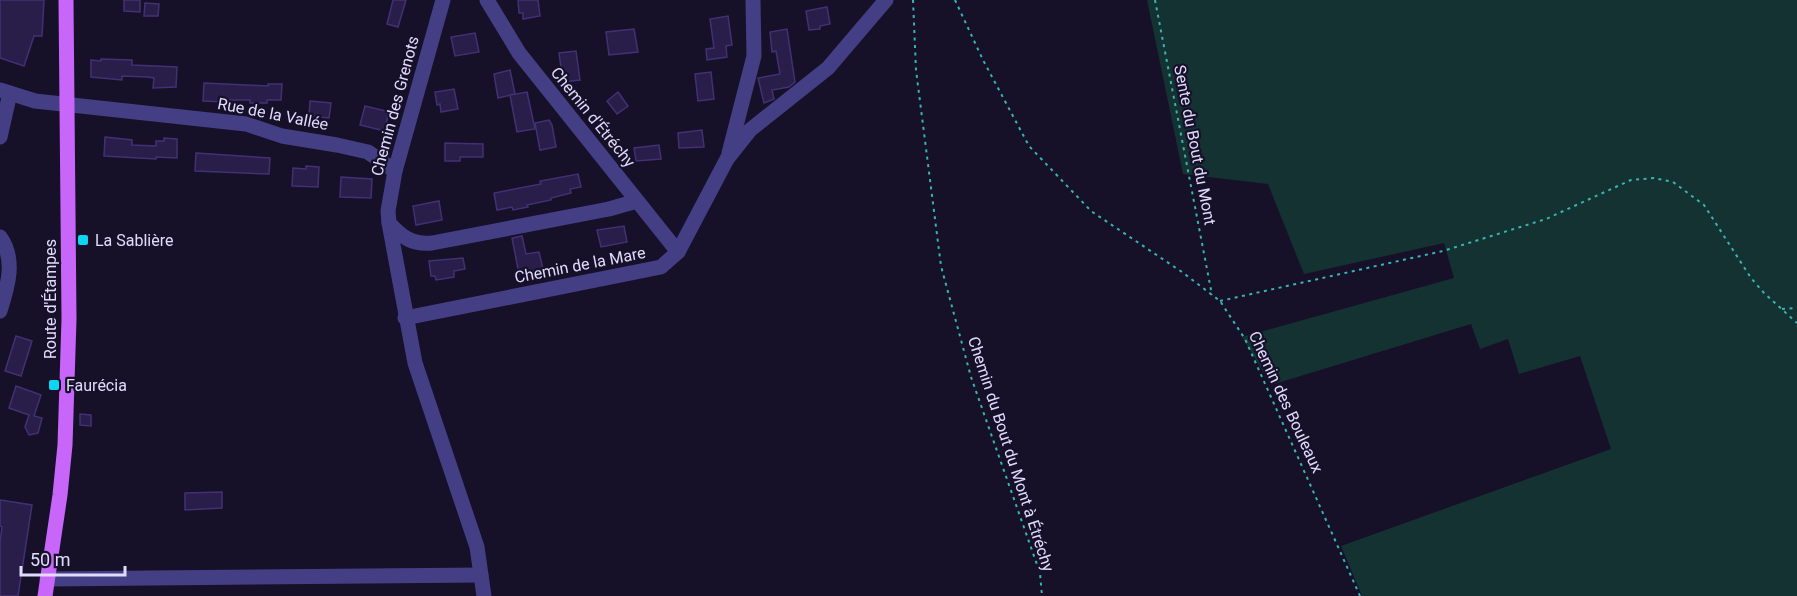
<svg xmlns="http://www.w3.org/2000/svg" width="1797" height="596" viewBox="0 0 1797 596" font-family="Roboto,sans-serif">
  <rect width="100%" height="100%" fill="#161129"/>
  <!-- green -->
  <path fill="#153232" d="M1147 0H1797V596H1362L1341 546 1611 449 1580 356 1519 374 1508 339 1480 349 1471 324 1271 385 1242 337 1454 278 1444 243 1304 274 1268 184 1183 174Z"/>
  <!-- building -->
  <g fill="#281e49" stroke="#413174" stroke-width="1.5">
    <path d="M0 0H44L42 36H34L24 66 0 58Z"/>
    <path d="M124 0H140V12L124 11Z"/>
    <path d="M393 0H406L398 27 387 24Z"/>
    <path d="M518 0H538L540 16 523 19V13H519Z"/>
    <path d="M145 3 159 4 158 16H144Z"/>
    <path d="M827 7 830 24 820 26V29L809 30 806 11Z"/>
    <path d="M728 16 732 45 726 46 727 57 707 60 706 49 714 48 710 19Z"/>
    <path d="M634 29 638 52 609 55 606 32Z"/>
    <path d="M787 29 795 82 789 87 772 90 774 99 764 103 758 78 780 74 776 51 772 52 770 32Z"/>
    <path d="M475 33 479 52 455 56 451 37Z"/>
    <path d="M576 51 580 80 563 82 559 53Z"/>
    <path d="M101 59 132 60V65L177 67 176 87 153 88 154 78 147 77 122 76V80L91 77V60L101 61Z"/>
    <path d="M510 70 515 94 498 98 494 74Z"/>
    <path d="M711 72 714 99 698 101 695 74Z"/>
    <path d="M204 83 268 86V84H282L281 100H267V103H250V100H228L227 102 203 101Z"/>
    <path d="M454 89 458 109 441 112 440 104 437 105 435 92Z"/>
    <path d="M527 92 535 129 517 132 510 95Z"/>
    <path d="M618 92 628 106 617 114 607 101Z"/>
    <path d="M310 101 331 103 329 118 309 116Z"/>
    <path d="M365 106 386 111V113L388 114 385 131 360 125Z"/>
    <path d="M549 120 552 125 556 147 540 150 535 123Z"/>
    <path d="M702 130 704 147 679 148 678 133Z"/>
    <path d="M105 137 132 140V145L156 146V141H164V138L177 139V158L156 157V159L104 156Z"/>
    <path d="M445 143 483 144V157H460V161H445Z"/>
    <path d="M659 145 661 159 636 161 634 148Z"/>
    <path d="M196 153 270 158 269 174 195 171Z"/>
    <path d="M306 166 319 167 318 187 292 186 293 168 306 169Z"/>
    <path d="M578 174 581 187 570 189 571 193 551 198V200L527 205 528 207 513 210 512 207 497 210 494 193 541 184 540 181Z"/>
    <path d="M341 177 372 179 371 198 340 197Z"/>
    <path d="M439 201 442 220 416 225 413 206Z"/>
    <path d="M624 226 627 242 601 247 597 230Z"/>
    <path d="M522 236 526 254 539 252 543 269 519 274 512 238Z"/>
    <path d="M463 258 465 269 454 271V277L436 280 435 276H431L429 261Z"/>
    <path d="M16 336 32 341 21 376 5 371Z"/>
    <path d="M16 386 41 395 34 416 42 418 38 433 29 435 25 427 29 415 9 408Z"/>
    <path d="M80 414 91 415V426L80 425Z"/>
    <path d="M222 492V508L185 510V493Z"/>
    <path d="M0 500 32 505 18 596H0V542L2 527 0 526Z"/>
  </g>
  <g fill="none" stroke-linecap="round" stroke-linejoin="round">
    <!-- path -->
    <g stroke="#36b6b3" stroke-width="2" stroke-dasharray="3 4.5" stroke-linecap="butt">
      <path d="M913 0 916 70 941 266 971 377 1040 573 1042 596"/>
      <path d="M955 0 983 60 1029 146 1091 211 1182 272 1220 301 1245 339 1360 596"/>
      <path d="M1155 0 1212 295"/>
      <path d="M1220 301 1443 251 1546 219 1631 180 1654 178 1673 182 1704 205 1751 278 1764 293 1797 323"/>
      <path d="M1782 309 1797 308"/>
    </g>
    <!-- minor -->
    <g stroke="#443f85" stroke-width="15">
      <path d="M443 0 395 171 388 211 389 223 415 363 477 547 484 596"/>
      <path d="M487 0 519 53 678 252"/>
      <path d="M0 90 35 101 246 124 282 136 337 145 368 152 395 171"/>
      <path d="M0 137 10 93"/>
      <path d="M729 153 754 56 753 0"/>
      <path d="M389 223C402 237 412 245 432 243L609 209 637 201"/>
      <path d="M0 237C16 259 8 286 0 311"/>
      <path d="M405 318 661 267 678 252 727 159 750 130 828 68 886 0"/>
      <path d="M47 579 481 575"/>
    </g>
    <!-- major -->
    <path stroke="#c766f9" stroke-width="15" d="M45 596 60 495 65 445 69 319 66 0"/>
  </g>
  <!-- markers -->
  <g fill="#0fd5f5" stroke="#161129" stroke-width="2">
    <rect x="77" y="234" width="12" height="12" rx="3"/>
    <rect x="48" y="379" width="12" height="12" rx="3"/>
  </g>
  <g text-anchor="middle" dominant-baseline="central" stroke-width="4.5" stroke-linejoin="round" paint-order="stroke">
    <!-- street labels -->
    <g font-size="16" fill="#e0dbfd" stroke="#161129">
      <text transform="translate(395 106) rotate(-75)">Chemin des Grenots</text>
      <text transform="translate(273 114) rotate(11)">Rue de la Vallée</text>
      <text transform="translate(593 117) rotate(51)">Chemin d'Étréchy</text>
      <text transform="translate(1195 145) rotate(79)">Sente du Bout du Mont</text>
      <text transform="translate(580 265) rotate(-11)">Chemin de la Mare</text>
      <text transform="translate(50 299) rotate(-90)">Route d'Étampes</text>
      <text transform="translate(1286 402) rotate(65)">Chemin des Bouleaux</text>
      <text transform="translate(1011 454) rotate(72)">Chemin du Bout du Mont à Étréchy</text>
    </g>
    <!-- poi labels -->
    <g font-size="16" fill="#e0dbfd" stroke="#161129" text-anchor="start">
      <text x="95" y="240">La Sablière</text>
      <text x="66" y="385">Faurécia</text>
    </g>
  </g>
  <!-- scale -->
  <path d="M21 566v9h104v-9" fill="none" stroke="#e0dbfd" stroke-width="3"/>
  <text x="30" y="566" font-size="18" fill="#e0dbfd" stroke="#161129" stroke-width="4.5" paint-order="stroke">50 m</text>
</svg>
